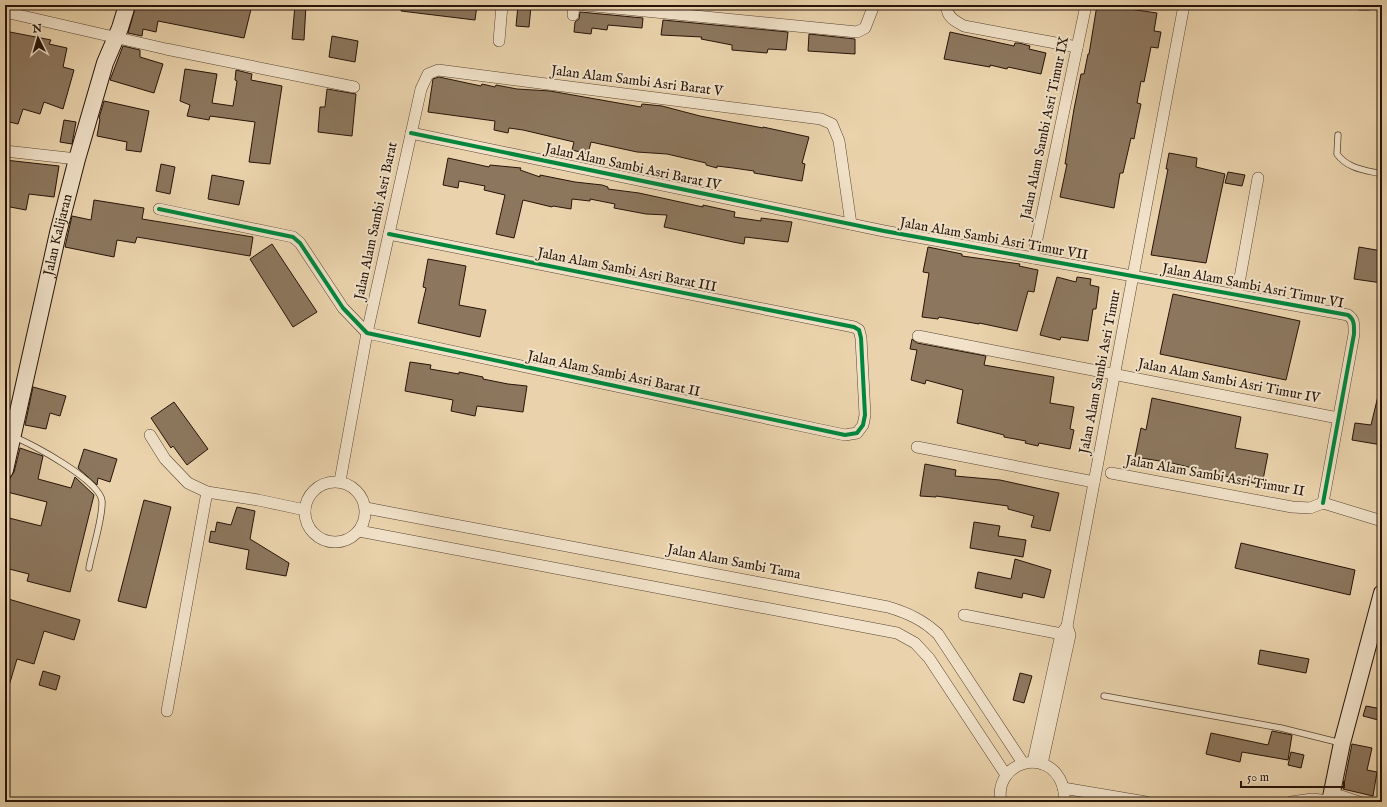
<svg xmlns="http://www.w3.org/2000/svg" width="1387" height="807" viewBox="0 0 1387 807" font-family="'IM FELL English',serif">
  <rect width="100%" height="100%" fill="#ead3ac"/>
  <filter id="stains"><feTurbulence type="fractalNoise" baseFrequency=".005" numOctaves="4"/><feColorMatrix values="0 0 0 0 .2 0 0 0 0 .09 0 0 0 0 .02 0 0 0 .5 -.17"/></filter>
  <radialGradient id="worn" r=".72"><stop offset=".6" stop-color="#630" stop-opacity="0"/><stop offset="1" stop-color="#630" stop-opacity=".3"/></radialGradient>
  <!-- building -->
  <g fill="#8c775e" stroke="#261409">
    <path d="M136 5 150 7V5H252L244 38 158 21 156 32 143 29 142 36 128 33Z"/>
    <path d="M295 5H306L304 40 292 39Z"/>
    <path d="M402 5H477L475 20 401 11Z"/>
    <path d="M518 5 531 6 529 27 516 26Z"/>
    <path d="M1097 5H1116V7L1157 13 1154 31 1161 32 1158 48 1151 47 1144 82 1141 81 1137 103 1141 104 1137 123 1134 139 1131 138 1123 173H1120L1114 208 1060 197 1067 164H1065L1074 109 1081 74H1084L1088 54H1089Z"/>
    <path d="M580 12 643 18 642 28 608 25 607 30 592 28 591 34 574 32 575 22 579 19Z"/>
    <path d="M663 20 788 32 786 50 768 49 767 53 732 50V45L701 39 702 37 661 35Z"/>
    <path d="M10 32 51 40 49 44 67 48 63 67 74 70 63 109 44 102 40 114 23 109 18 124 5 121V52Z"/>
    <path d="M950 32 1014 46 1015 43H1019L1030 46 1029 49 1046 53 1041 74 1008 67 1007 69 990 65V67L944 59Z"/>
    <path d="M809 34 855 39V54L808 51Z"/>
    <path d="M332 36 358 41 355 62 329 57Z"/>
    <path d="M123 46 140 50V57L163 64 154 93 110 80Z"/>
    <path d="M185 69 217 74 212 103 233 106 237 81 235 80 236 70 252 74 251 80 282 86 270 164 249 162 255 122 210 116 209 120 187 116 190 105 180 101Z"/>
    <path d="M439 77 481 86 482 84 495 87 496 85 517 89 550 91 641 107 642 104 662 106 700 116 763 128V127L809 137 802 163 805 164 802 181 754 173V171L733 168 717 166V168L706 165V163L667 154 637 152 591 142 588 154 572 150 574 142 523 130 509 128 508 133 494 130 495 121 428 112 433 79Z"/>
    <path d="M327 89 356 94 352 136 318 132 320 107H325Z"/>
    <path d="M104 101 149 111 141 152 126 150 127 142 97 136 100 119 99 118Z"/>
    <path d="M64 120 76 122 72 144 60 142Z"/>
    <path d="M1169 153 1197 158 1196 167 1225 174 1206 263 1151 255 1168 169H1166Z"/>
    <path d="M448 158 489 167 490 165 521 168 520 170 540 177V175L575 182 602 185 608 187V189L639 193 703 207V205L735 212 734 217 761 221V218L792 222 788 242 745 237 744 244 733 242 664 227 667 215 646 214 614 208 615 204 590 199V201L572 199 571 209 553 206 552 207 523 200 514 238 496 234 505 195 484 190 485 186 459 181 458 188 443 185Z"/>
    <path d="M5 160 59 166 54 197 29 194 26 210 5 206Z"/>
    <path d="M161 164 175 167 170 194 156 191Z"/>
    <path d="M1228 172 1245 175 1242 186 1225 183Z"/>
    <path d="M212 175 244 181 239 205 208 199Z"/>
    <path d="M94 200 144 208 142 219 253 237 250 256 137 237 135 243 117 240 114 257 65 247 72 216 91 220Z"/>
    <path d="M272 244 317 312 293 327 250 259Z"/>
    <path d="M928 247 962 254V256L1020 264 1019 266 1038 270 1034 292 1028 291 1017 331 979 323V324L939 317 938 319 922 317 929 273 923 272Z"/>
    <path d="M1359 247 1382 251V283L1354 279Z"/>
    <path d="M428 259 466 266 459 305 486 310 480 337 418 323 426 288 423 287Z"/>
    <path d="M1057 277 1076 282 1077 277 1091 279 1090 285 1099 287 1096 309H1093L1088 341 1061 337 1060 340 1040 335Z"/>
    <path d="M1173 294 1300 321 1286 380 1160 354Z"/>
    <path d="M912 339 917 343 986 356 984 365 1054 377 1050 403 1074 407 1070 429 1074 430 1070 449 1039 443 1038 446 1025 443 1026 441 1004 437V435L957 423 963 390 926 380 925 384 911 380 917 350 910 349Z"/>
    <path d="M410 362 431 365 430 369 459 374V372L483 377V379L508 384 527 386 523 412 477 406 475 416 451 411 453 400 405 391Z"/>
    <path d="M33 387 66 396 60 416 50 413 46 429 25 425Z"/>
    <path d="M1378 396H1382V445L1352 440 1355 423 1371 425Z"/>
    <path d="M1152 398 1241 417 1235 448 1268 454 1262 485 1172 463 1135 457 1141 428 1146 430Z"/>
    <path d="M174 402 208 449 187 465 173 446 171 448 151 418Z"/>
    <path d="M20 448 43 456 38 479 71 488 75 477 94 495 70 592 27 581 29 574 5 568V517L41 526 47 502 7 492 10 478 14 472Z"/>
    <path d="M84 449 117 459 110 482 98 478 97 485 78 468Z"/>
    <path d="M925 464 956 470 955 476 1000 480 1059 493 1050 531 1031 527 1034 516 1008 509V506L936 496V497L920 496Z"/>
    <path d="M144 500 171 507 146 608 118 601Z"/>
    <path d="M237 507 255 511 250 539 289 563 286 576 246 569 249 550 209 542 211 531 215 532 217 522 231 525Z"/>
    <path d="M974 522 1000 526 998 536 1026 540 1023 557 970 548Z"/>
    <path d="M1241 543 1355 570 1350 595 1235 568Z"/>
    <path d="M1015 559 1051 570 1044 598 1023 593 1022 598 975 588 978 572 1011 579Z"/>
    <path d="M5 598 80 620 74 640 44 631 34 664 17 659 8 689H5Z"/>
    <path d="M1260 650 1309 659 1306 673 1258 664Z"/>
    <path d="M43 671 60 676 56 690 39 685Z"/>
    <path d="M1020 673 1032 676 1024 703 1013 700Z"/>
    <path d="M1366 706 1382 709V721L1363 716Z"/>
    <path d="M1272 731 1292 735 1288 760 1242 752 1240 762 1206 754 1211 733 1268 745Z"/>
    <path d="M1352 744 1372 748 1367 770 1377 772 1373 796 1343 789Z"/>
    <path d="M1291 752 1304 755 1301 768 1288 765Z"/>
  </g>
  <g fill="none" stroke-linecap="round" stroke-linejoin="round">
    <!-- lane casing -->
    <g stroke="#574432" stroke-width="7">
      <g id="lane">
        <path d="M1338 135 1337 154C1348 169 1365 170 1382 174"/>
        <path d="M14 437C33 444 100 481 102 501 103 519 92 550 89 568"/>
        <path d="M1104 696 1281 728 1341 743"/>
      </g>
    </g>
    <!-- street casing -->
    <g stroke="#574432" stroke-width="12">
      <g id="street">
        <path d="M584 5 857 32 865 28 874 5"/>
        <path d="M947 5C946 17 955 21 964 26L1077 47"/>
        <path d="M1361 5H1367"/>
        <path d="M5 12 166 49 354 87"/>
        <path d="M573 15 574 5"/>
        <path d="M499 41 502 5"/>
        <path d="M411 133 884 231 1348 315C1355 320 1354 326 1354 334L1323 503"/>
        <path d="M5 151 77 159"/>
        <path d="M159 209 293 237 300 243 343 308 367 333 845 435 857 433 863 425 865 415 861 338 859 330 854 327 389 234"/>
        <path d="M1033 258 1086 5"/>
        <path d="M1237 294 1258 178"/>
        <path d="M918 336 1338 418"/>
        <path d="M150 435 165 459 188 483 207 492 258 500 305 510"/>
        <path d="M917 447 1094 482"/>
        <path d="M1111 473 1292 507 1310 508 1323 503 1382 521"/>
        <path d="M340 481 367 333 421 89 428 74 438 70 821 119 832 124 839 141 851 224"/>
        <circle cx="335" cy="512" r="30"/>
        <path d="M366 508 888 607C908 613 923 620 938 634L1023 763"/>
        <path d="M359 531 897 633 915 643 929 658 1006 775"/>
        <path d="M964 615 1067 635"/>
        <path d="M167 711 207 492"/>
        <path d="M1033 762 1061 634 1067 626"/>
        <path d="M1042 764 1070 635 1067 626 1184 5"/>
        <path d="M1063 788 1146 802"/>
        <path d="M1332 793 1359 802"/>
        <path d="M1001 802C993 762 1048 746 1062 784 1064 789 1065 796 1063 802"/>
        <path d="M1291 802 1312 799 1330 801"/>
      </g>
    </g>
    <!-- secondary casing -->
    <g stroke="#261409" stroke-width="18">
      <g id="secondary">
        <path id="s1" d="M5 470 58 233 77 159 105 63 120 28 127 5"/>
        <path d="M1330 802 1342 743 1382 593"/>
      </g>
    </g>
    <!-- lane -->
    <use href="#lane" stroke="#f1e2c9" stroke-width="5.5"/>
    <!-- street -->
    <use href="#street" stroke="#f1e2c9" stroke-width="11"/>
    <!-- secondary -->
    <use href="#secondary" stroke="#f1e2c9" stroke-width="16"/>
    <!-- cycleway casing -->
    <g stroke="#f1e2c9" stroke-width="6">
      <g id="cycleway">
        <path d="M411 133 884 231 1348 315C1355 320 1354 326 1354 334L1323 503"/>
        <path d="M159 209 293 237 300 243 343 308 367 333 845 435 857 433 863 425 865 415 861 338 859 330 854 327 389 234"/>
      </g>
    </g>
    <!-- cycleway -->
    <use href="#cycleway" stroke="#00873e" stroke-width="4"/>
  </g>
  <g text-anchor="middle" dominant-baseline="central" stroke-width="4" stroke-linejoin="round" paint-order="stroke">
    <!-- street labels -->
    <g font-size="14" fill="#261409" stroke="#f1e2c9">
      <text transform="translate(637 81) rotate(7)">Jalan Alam Sambi Asri Barat V</text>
      <text transform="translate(1045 128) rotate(-78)">Jalan Alam Sambi Asri Timur IX</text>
      <text transform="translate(633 167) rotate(12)">Jalan Alam Sambi Asri Barat IV</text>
      <text transform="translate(376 221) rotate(-78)">Jalan Alam Sambi Asri Barat</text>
      <text stroke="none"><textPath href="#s1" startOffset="241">Jalan Kalijaran</textPath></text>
      <text transform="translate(994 239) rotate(10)">Jalan Alam Sambi Asri Timur VII</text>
      <text transform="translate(627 270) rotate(11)">Jalan Alam Sambi Asri Barat III</text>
      <text transform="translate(1253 286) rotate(11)">Jalan Alam Sambi Asri Timur VI</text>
      <text transform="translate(1100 372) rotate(-79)">Jalan Alam Sambi Asri Timur</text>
      <text transform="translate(614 374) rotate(12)">Jalan Alam Sambi Asri Barat II</text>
      <text transform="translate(1229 381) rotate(11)">Jalan Alam Sambi Asri Timur IV</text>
      <text transform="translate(1215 476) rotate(10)">Jalan Alam Sambi Asri Timur II</text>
      <text transform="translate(734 562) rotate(11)">Jalan Alam Sambi Tama</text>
    </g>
  </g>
  <!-- margin -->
  <rect width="1387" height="807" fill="none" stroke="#ead3ac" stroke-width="20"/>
  <rect x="6" y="6" width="1375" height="795" fill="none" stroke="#261409" stroke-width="2"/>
  <rect x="10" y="10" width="1367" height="787" fill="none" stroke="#261409"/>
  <!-- north arrow -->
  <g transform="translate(38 38) rotate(355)" stroke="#f1e2c9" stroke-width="3" paint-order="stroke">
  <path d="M0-3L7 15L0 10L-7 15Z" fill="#261409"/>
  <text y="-6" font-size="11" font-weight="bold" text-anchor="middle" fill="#261409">N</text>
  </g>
  <!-- scale -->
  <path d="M1241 781v6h103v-6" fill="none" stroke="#261409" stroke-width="2"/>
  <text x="1247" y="781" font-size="12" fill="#261409" stroke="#f1e2c9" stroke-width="3" paint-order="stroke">50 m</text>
  <rect width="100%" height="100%" filter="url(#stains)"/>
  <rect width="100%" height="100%" fill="url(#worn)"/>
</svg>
